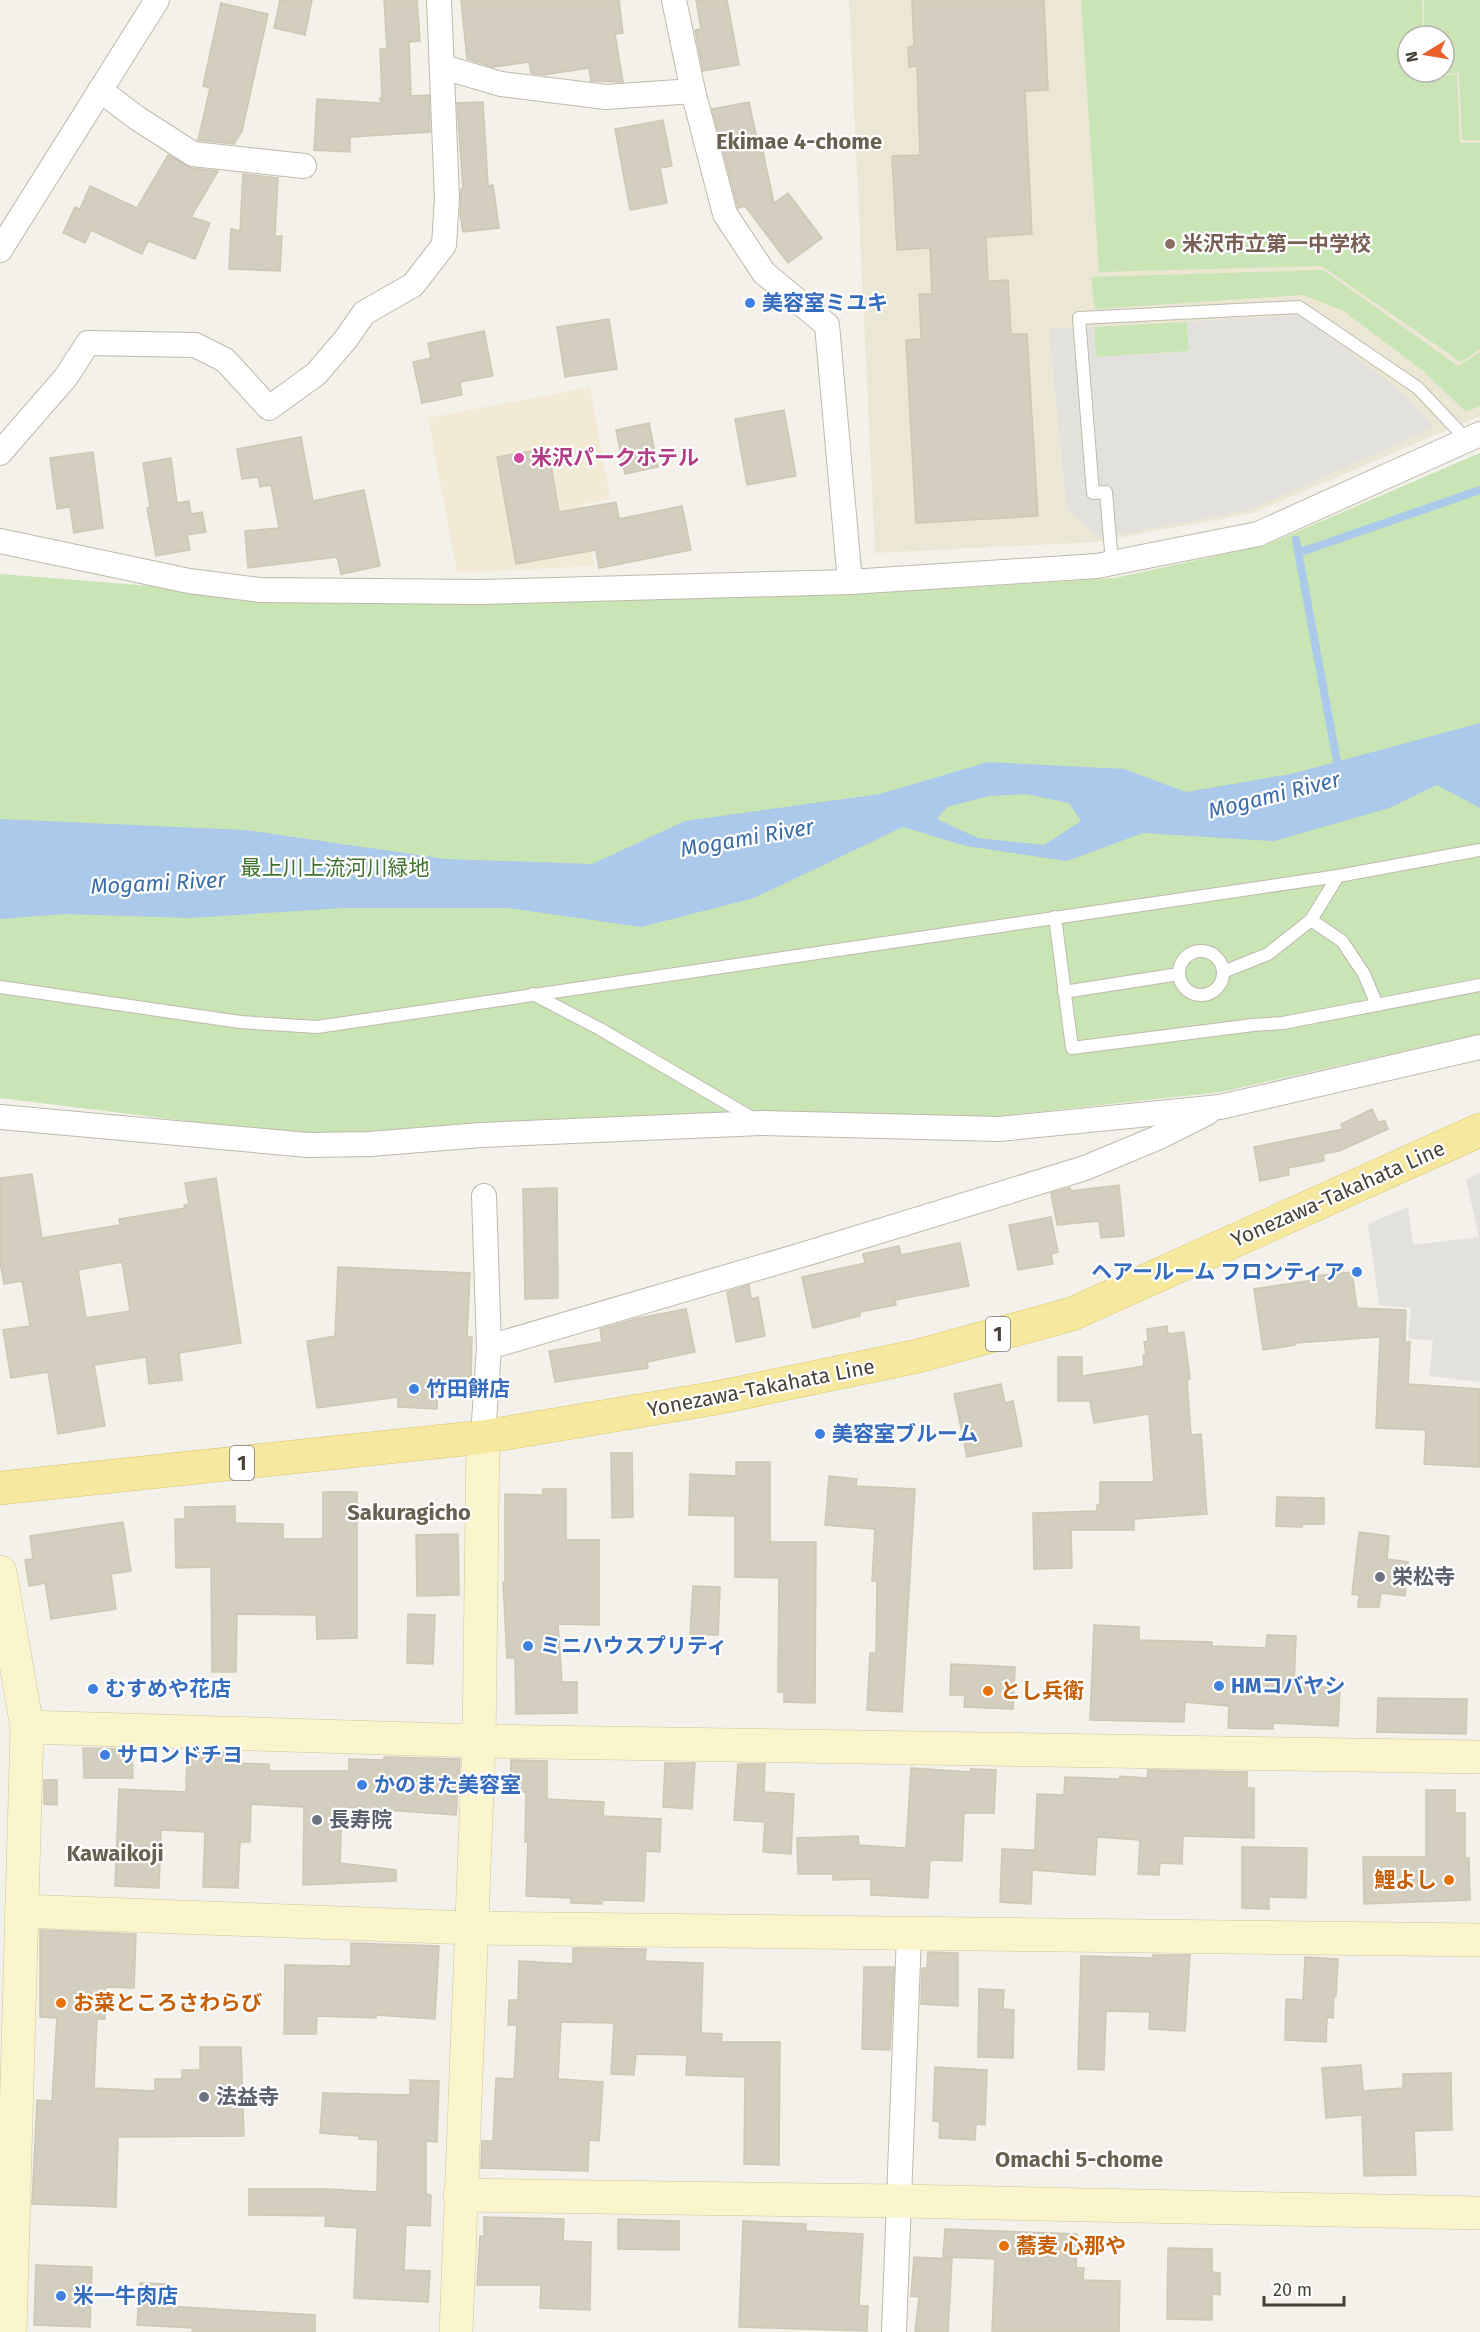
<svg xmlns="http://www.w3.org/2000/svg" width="1480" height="2332" viewBox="0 0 1480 2332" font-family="'Fira Sans','Noto Sans JP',sans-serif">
  <rect width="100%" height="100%" fill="#f3f1e9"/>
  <!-- commercial -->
  <path fill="#f3ead6" d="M590 387 610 499 583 504 594 566 457 573 428 418Z"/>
  <!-- education -->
  <path fill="#ebe7d4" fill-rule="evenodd" d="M849 0H1480V416L1253 513 1095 542 875 553ZM1408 36H1444V72H1408Z"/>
  <!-- green -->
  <g fill="#c9e4b5">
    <path d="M1081 0H1422L1423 36H1408V72H1423L1424 76 1457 75 1460 143H1480V349L1461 362 1322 266 1099 272Z"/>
    <path d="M1424 0H1480V140H1462L1459 73 1424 75V72H1444V36H1424Z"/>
    <path d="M1323 270 1458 366 1480 352V406L1466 412 1423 371 1342 310 1303 295 1095 309 1091 277Z"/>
    <path d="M1187 322 1189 351 1096 357 1094 327Z"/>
    <path d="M1480 453V1034L1221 1092 1000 1116 734 1114 318 1137 0 1098V574L189 589 974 587 1099 579 1115 578 1266 545Z"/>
  </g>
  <!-- parking -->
  <g fill="#e2e1dd">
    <path d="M1301 315 1402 392 1435 427 1249 510 1099 538 1067 510 1049 329 1094 327 1096 357 1189 352 1187 322Z"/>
    <path d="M1480 1172V1382L1429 1376 1433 1341 1408 1338 1411 1308 1379 1305 1368 1224 1408 1207 1413 1245 1479 1237 1466 1180Z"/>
  </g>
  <!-- water -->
  <path fill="#abc9ea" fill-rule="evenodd" d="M1480 723V808L1437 785 1389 808 1274 841 1143 833 1067 861 966 846 903 827 754 898 641 927 508 908H344L190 918 65 914 0 919V819L245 830 446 859 592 864 685 821 880 794 988 762 1124 769 1186 792 1291 774ZM1026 794 1069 803 1081 821 1044 845 978 838 937 819 947 807 989 796Z"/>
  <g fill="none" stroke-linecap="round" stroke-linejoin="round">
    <!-- stream -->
    <g stroke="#abc9ea" stroke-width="8">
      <path d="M1296 540 1339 773"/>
      <path d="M1298 553 1480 490"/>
    </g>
  </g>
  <!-- building -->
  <g fill="#d4cebf" stroke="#cec7b3" stroke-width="1.5" fill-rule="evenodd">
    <path d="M280 0H312L305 35 274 28Z"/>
    <path d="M384 0H417L420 41 409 42 411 96 429 95 430 132 350 137V152L314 150 317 99 381 103 380 98H382L380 49H387Z"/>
    <path d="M461 0H619L623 33 615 34 623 82 591 81 589 68 543 75 531 73 529 62 493 67 467 59Z"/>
    <path d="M696 0H727L739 65 703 71 695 30 701 29Z"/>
    <path d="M912 0H1044L1048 90 1025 91 1032 234 986 237 988 281 1008 280 1011 334H1027L1038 516 916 523 906 340 921 339 919 294H932L930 248 897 250 892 156 920 155 917 66 909 67 908 47 914 46Z"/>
    <path d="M221 3 268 14 242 131 234 144 198 140 210 88 203 86Z"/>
    <path d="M483 102 488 186 493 185 499 228 463 232 460 213 461 189H463L457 103Z"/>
    <path d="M749 102 760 153 763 152 774 203 788 193 822 238 788 263 745 206 738 208 712 109Z"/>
    <path d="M663 120 672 166 660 168 667 203 630 210 615 129Z"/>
    <path d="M168 155 191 168 218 171 191 217 210 223 195 259 148 241 142 254 91 230 85 243 63 233 75 207 80 209 90 186 137 208Z"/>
    <path d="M243 174 278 178 275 236H282L280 271 229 269 231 229 240 231Z"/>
    <path d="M609 319 617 369 565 377 557 327Z"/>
    <path d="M484 331 493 376 460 382 462 395 422 403 413 362 431 358 428 343Z"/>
    <path d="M784 410 796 476 747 485 735 419Z"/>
    <path d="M649 423 658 467 625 474 616 430Z"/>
    <path d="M301 437 313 501 364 490 380 566 341 574 337 557 248 568 245 531 279 528 271 485 260 487 258 477 242 479 237 449Z"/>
    <path d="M548 448 559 512 616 502 619 519 682 506 691 550 599 568 596 550 516 564 497 457Z"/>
    <path d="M93 452 103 528 74 533 70 507 57 509 50 458Z"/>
    <path d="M171 458 177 503 189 501 191 514 202 512 206 532 187 535 190 550 156 556 147 508 150 507 143 463Z"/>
    <path d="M1372 1109 1378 1122 1385 1121 1388 1129 1339 1151 1323 1154 1324 1161 1288 1168 1289 1175 1260 1181 1254 1147 1343 1129 1341 1124Z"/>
    <path d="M32 1174 42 1238 120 1225 119 1219 185 1208 184 1205H189L185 1183 216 1178 241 1343 179 1353 182 1380 149 1384 146 1357 94 1365 105 1426 58 1434 48 1372 11 1378 3 1330 30 1326 22 1281 4 1284 0 1262V1178ZM122 1262 130 1311 86 1318 78 1270Z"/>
    <path d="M1119 1185 1124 1236 1101 1238 1099 1221 1057 1225 1051 1193 1070 1188 1071 1191Z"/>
    <path d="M557 1188 558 1298 525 1299 523 1189Z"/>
    <path d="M1051 1217 1058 1252 1051 1254 1053 1264 1018 1270 1009 1225Z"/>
    <path d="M960 1243 969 1286 895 1300 896 1305 860 1312V1316L813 1328 802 1277 865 1263 863 1254 899 1246 901 1255Z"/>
    <path d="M338 1267 470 1273 467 1337H472L471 1382 438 1381 437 1409 398 1407V1397L317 1408 307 1341 335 1336Z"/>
    <path d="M1352 1272 1357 1308 1406 1310 1405 1342H1410L1408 1384 1480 1389V1467L1424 1464 1426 1430 1376 1428 1380 1337 1295 1343V1345L1263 1350 1254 1289 1314 1280V1276Z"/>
    <path d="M749 1285 751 1299 758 1297 765 1336 736 1342 727 1292Z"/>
    <path d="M686 1309 695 1352 647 1362 648 1368 555 1382 549 1351 602 1342 600 1329 639 1318Z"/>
    <path d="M1167 1326 1168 1334 1184 1332 1190 1379H1187L1191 1435 1201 1434 1207 1514 1134 1519V1530H1071L1072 1568 1034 1569 1033 1513 1097 1511V1505H1100V1482H1154L1149 1414 1094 1423 1090 1401H1058V1357H1082V1376L1144 1366 1143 1355 1146 1354 1144 1342 1148 1341 1147 1329Z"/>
    <path d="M1001 1384 1005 1403 1013 1401 1022 1446 967 1457 954 1394Z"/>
    <path d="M611 1453H632L633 1517 612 1518Z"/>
    <path d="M736 1462H770V1542H816L815 1703 784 1702V1692H778L779 1578 735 1577V1516L689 1515 690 1474 736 1476Z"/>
    <path d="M829 1476 857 1479 856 1486 915 1489 902 1712 867 1710 870 1653H876L877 1581H872L875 1529 825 1525Z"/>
    <path d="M543 1489H566V1540H599V1625L558 1624 562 1682H577V1713L516 1714 515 1658H507L503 1582H505V1494L543 1495Z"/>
    <path d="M323 1492H357V1638L317 1639 316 1615 237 1614 236 1672H212L211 1567 176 1568 175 1519H185V1507L235 1506V1523L283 1524V1539H323Z"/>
    <path d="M1277 1497 1324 1498V1524H1302V1527L1276 1526Z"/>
    <path d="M123 1522 131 1571 111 1574 116 1609 51 1619 45 1583 29 1586 25 1560 33 1559 30 1536Z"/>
    <path d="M1359 1532 1389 1536 1387 1559 1408 1562 1405 1596 1381 1593 1379 1607H1358L1359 1595 1352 1594Z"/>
    <path d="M458 1534 459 1595 417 1596 416 1535Z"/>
    <path d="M693 1586 720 1587 718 1635 690 1634Z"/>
    <path d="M408 1614 435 1615 433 1664 407 1663Z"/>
    <path d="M1094 1625 1139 1627V1640L1212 1642V1646L1266 1648 1267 1635 1296 1636 1294 1684 1340 1689 1338 1726 1273 1723V1729L1228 1728 1229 1706 1185 1702 1184 1722 1090 1720Z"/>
    <path d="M951 1664 1015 1667 1013 1709 964 1707 965 1695H950Z"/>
    <path d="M1378 1698 1467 1699 1466 1734 1377 1732Z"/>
    <path d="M83 1748 132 1749 133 1778H84Z"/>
    <path d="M187 1751 229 1752V1763L269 1764V1771H349V1759L384 1760V1757L460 1759 456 1815 342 1807 340 1863 396 1870V1881L303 1885 304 1807 251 1804 250 1842H240L238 1888 203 1887 205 1832 161 1830 159 1888 115 1886 119 1789 186 1792Z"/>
    <path d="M511 1760 547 1761V1799L604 1802 603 1816 661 1819 660 1852 646 1851 644 1901 602 1900V1904L571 1903V1898L526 1896 528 1842H525L526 1792H510Z"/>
    <path d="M665 1763H695L692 1809 663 1807Z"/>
    <path d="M738 1764H765L764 1792 794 1794 791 1854 763 1852 765 1822 734 1820Z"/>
    <path d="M911 1768 970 1772 971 1769 996 1770 994 1813H964L962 1861 930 1860 928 1898 871 1895V1879L833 1880V1874H798L797 1838 858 1836 859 1845 906 1848Z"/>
    <path d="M1148 1770 1247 1772V1788H1254V1838L1183 1836 1182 1864 1160 1863 1159 1875 1138 1874 1140 1840 1097 1837 1095 1875 1034 1870 1037 1794 1064 1795 1065 1777 1119 1779 1120 1776 1147 1778Z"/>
    <path d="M44 1780H57V1805L44 1804Z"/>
    <path d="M1426 1790H1455V1813H1465V1858H1469L1470 1900 1364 1904 1363 1857H1426Z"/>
    <path d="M1242 1847 1307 1848 1306 1898 1269 1897V1909L1242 1908Z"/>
    <path d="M1002 1849 1033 1850 1031 1904 1000 1902Z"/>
    <path d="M40 1930 136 1934 134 1988 106 1987 105 2019H97L94 2088 155 2091V2079H182V2070H200V2047H241L244 2136 118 2137 116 2207 32 2204 37 2100 52 2101 57 2018 40 2017Z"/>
    <path d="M351 1943 439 1946 435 2019 376 2015V2018L317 2016 316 2034H284L285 1965 351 1966Z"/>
    <path d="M573 1948 646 1949 645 1961 703 1963 701 2033 722 2034 721 2042H780L779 2165 744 2164 745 2077 686 2075 687 2055 636 2054 634 2075 611 2074 614 2023 561 2022 558 2079 603 2082 599 2141 589 2140 588 2171 481 2168 482 2141H493L496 2078 514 2079 517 2025H508L509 2000H518L519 1961 573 1964Z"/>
    <path d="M928 1952 958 1953V2006L921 2004 922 1968H927Z"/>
    <path d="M1153 1955H1190L1185 2031 1149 2029 1150 2012 1106 2011 1104 2070 1078 2069 1081 1956 1153 1958Z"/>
    <path d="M1305 1957 1338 1959 1336 1996H1334L1333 2018 1327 2017 1326 2042 1285 2040 1286 1999 1303 2000Z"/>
    <path d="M864 1967H894L890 2050 862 2049Z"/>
    <path d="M979 1989 1004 1990 1003 2009 1014 2010 1013 2058 978 2057Z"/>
    <path d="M1361 2065 1363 2091 1403 2088V2074L1451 2073 1452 2130 1414 2131 1416 2175 1364 2176 1362 2115 1326 2118 1322 2068Z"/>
    <path d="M935 2067 987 2070 985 2125 976 2124 975 2140 939 2138 940 2122 933 2121Z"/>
    <path d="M410 2080 439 2081 437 2142 426 2141V2194L431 2195 430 2226 406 2225 404 2270 430 2271 428 2302 354 2298 357 2228 325 2226 326 2216 249 2215V2189H328L377 2192 378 2140 359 2139V2136L320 2133 323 2093 410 2095Z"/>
    <path d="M484 2217 564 2219 563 2241 591 2242 590 2310 540 2308 541 2285H477L480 2236H484Z"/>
    <path d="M618 2219 679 2221V2250L618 2249Z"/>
    <path d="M743 2221 806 2224V2231L863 2234 859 2306H868L867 2331 739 2327Z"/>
    <path d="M945 2229 1077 2234 1076 2268H1084L1083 2280 1120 2281 1119 2332H992L995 2259 943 2257Z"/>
    <path d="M1168 2248 1212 2249V2272L1220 2273V2295L1212 2294V2320L1167 2319Z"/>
    <path d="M914 2257 952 2259 948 2332H915L919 2297 911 2296Z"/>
    <path d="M36 2265 92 2267 90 2327 34 2325Z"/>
    <path d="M140 2283 170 2284 168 2306 315 2315V2332H192L193 2328 137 2325Z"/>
  </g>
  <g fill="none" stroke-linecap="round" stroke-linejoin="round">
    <!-- lane casing -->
    <g stroke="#bebaac" stroke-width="14">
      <g id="lane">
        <path d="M1112 563 1106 492 1093 493 1079 318 1299 307 1418 388 1467 440"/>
        <path d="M1055 917 1072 1048 1253 1025 1283 1023 1480 985"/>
        <path d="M1311 920 1342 941 1364 974 1377 1005"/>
        <circle cx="1201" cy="973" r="22"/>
        <path d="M1223 972 1268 954 1311 920 1338 876"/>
        <path d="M0 987 240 1022 317 1027 1338 876 1480 850"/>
        <path d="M1064 992 1179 974"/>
        <path d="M533 994 600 1029 754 1119"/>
      </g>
    </g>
    <!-- street casing -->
    <g stroke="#bebaac" stroke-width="26">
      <g id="street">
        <path d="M674 0 693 91 725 214 764 273 827 325 850 582"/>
        <path d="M443 67 501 84 606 97 693 91"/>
        <path d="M100 90 137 118 193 154 304 166"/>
        <path d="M0 250 157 0"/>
        <path d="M0 453 66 377 88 343 195 345 225 360 269 408 316 374 346 339 364 313 413 285 444 245 447 198 439 0"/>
        <path d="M0 541 189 581 260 590 480 592 850 582 1097 566 1258 534 1480 434"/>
        <path d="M0 1117 308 1145 370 1144 481 1135 761 1123 999 1129 1220 1107 1480 1047"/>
        <path d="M489 1347 805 1254 1085 1168 1157 1138 1207 1113"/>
        <path d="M483 1437 489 1347 484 1196"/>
        <path d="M894 2332 909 1935"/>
      </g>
    </g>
    <!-- secondary casing -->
    <g stroke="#cfc79c" stroke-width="34">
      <g id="secondary">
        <path d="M0 1572 27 1727 10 2332"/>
        <path d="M27 1727 479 1741 1480 1757"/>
        <path d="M21 1911 471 1928 1480 1940"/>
        <path d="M460 2195 899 2201 1480 2213"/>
        <path d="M456 2332 479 1741 483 1437"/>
      </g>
    </g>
    <!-- primary casing -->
    <g stroke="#dac770" stroke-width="34">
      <path id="primary" d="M0 1488 483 1437 716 1398 918 1356 1072 1314 1480 1130"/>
    </g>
    <!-- lane -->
    <use href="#lane" stroke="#fff" stroke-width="12"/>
    <!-- street -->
    <use href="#street" stroke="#fff" stroke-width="24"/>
    <!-- secondary -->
    <use href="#secondary" stroke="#faf5cc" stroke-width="33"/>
    <!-- primary -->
    <use href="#primary" stroke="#f6e89f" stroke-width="33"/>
  </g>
  <!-- markers -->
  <circle fill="#8d6e63" stroke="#fff" stroke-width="2" cx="1170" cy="244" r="6"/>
  <g fill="#3f7fe0" stroke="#fff" stroke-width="2">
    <circle cx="750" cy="303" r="6"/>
    <circle cx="1357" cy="1272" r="6"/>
    <circle cx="414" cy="1389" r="6"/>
    <circle cx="820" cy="1434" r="6"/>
    <circle cx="528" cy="1646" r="6"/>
    <circle cx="1219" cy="1686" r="6"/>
    <circle cx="93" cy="1689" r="6"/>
    <circle cx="105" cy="1755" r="6"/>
    <circle cx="362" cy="1785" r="6"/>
    <circle cx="61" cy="2296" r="6"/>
  </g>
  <circle fill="#d1479c" stroke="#fff" stroke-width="2" cx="519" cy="458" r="6"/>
  <g fill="#6b7280" stroke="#fff" stroke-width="2">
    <circle cx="1380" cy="1577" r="6"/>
    <circle cx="317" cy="1820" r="6"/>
    <circle cx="204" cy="2097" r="6"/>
  </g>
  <g fill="#e8710a" stroke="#fff" stroke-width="2">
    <circle cx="988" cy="1691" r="6"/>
    <circle cx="1449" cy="1880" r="6"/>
    <circle cx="61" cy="2003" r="6"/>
    <circle cx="1004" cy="2246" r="6"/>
  </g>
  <g text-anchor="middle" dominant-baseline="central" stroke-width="4.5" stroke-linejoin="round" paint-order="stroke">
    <!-- shield labels -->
    <g fill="#fff" stroke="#7e7b74" stroke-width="1.5">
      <rect x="986" y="1317" width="24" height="34" rx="4.5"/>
      <rect x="230" y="1446" width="24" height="34" rx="4.5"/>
    </g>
    <g font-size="20" font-weight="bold" fill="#464238">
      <text x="998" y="1334">1</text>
      <text x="242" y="1463">1</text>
    </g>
    <!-- education labels -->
    <g font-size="21" font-weight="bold" fill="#785e54" stroke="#fff" text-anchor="start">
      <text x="1182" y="244">米沢市立第一中学校</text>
    </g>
    <!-- shop labels -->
    <g font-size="21" font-weight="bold" fill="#366cbe" stroke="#fff" text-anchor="start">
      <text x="762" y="303">美容室ミユキ</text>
      <text x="1345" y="1272" text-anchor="end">ヘアールーム フロンティア</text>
      <text x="426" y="1389">竹田餅店</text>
      <text x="832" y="1434">美容室ブルーム</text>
      <text x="540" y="1646">ミニハウスプリティ</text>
      <text x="1231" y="1686">HMコバヤシ</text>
      <text x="105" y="1689">むすめや花店</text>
      <text x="117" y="1755">サロンドチヨ</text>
      <text x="374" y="1785">かのまた美容室</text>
      <text x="73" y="2296">米一牛肉店</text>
    </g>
    <!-- hotel labels -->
    <g font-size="21" font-weight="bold" fill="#b23c85" stroke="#fff" text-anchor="start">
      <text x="531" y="458">米沢パークホテル</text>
    </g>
    <!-- park labels -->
    <g font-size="21" fill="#417330" stroke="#fff">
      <text x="335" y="868">最上川上流河川緑地</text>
    </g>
    <!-- street labels -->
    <g font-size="21" fill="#464238" stroke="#fff">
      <text transform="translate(1338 1194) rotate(-24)">Yonezawa-Takahata Line</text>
      <text transform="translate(761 1388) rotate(-11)">Yonezawa-Takahata Line</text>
    </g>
    <!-- worship labels -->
    <g font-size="21" font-weight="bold" fill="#5b616d" stroke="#fff" text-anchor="start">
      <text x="1392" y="1577">栄松寺</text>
      <text x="329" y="1820">長寿院</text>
      <text x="216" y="2097">法益寺</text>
    </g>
    <!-- food labels -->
    <g font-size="21" font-weight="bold" fill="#c56008" stroke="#fff" text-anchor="start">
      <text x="1000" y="1691">とし兵衛</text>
      <text x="1437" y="1880" text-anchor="end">鯉よし</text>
      <text x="73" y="2003">お菜ところさわらび</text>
      <text x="1016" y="2246">蕎麦 心那や</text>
    </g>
    <!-- neighbourhood labels -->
    <g font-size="22" font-weight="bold" fill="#686150" stroke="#fff">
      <text x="799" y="141">Ekimae 4-chome</text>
      <text x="409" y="1512">Sakuragicho</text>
      <text x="115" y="1853">Kawaikoji</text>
      <text x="1079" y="2159">Omachi 5-chome</text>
    </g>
    <!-- water labels -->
    <g font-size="22" font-style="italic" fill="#3a6da9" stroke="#fff">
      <text transform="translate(1274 795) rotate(-14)">Mogami River</text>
      <text transform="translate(747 838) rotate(-10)">Mogami River</text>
      <text transform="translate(158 883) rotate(-3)">Mogami River</text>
    </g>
  </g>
  <!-- north arrow -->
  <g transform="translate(1426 54) rotate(259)"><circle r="28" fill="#ffffff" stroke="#b5b3af" stroke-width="1.5"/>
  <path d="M0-4.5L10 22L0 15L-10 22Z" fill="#e85f2b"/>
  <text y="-9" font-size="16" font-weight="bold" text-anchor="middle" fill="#464238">N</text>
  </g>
  <!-- scale -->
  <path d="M1264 2296v9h80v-9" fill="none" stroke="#464238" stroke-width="3"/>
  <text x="1273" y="2296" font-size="18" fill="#464238" stroke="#ffffff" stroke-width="4.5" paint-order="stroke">20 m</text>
</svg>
